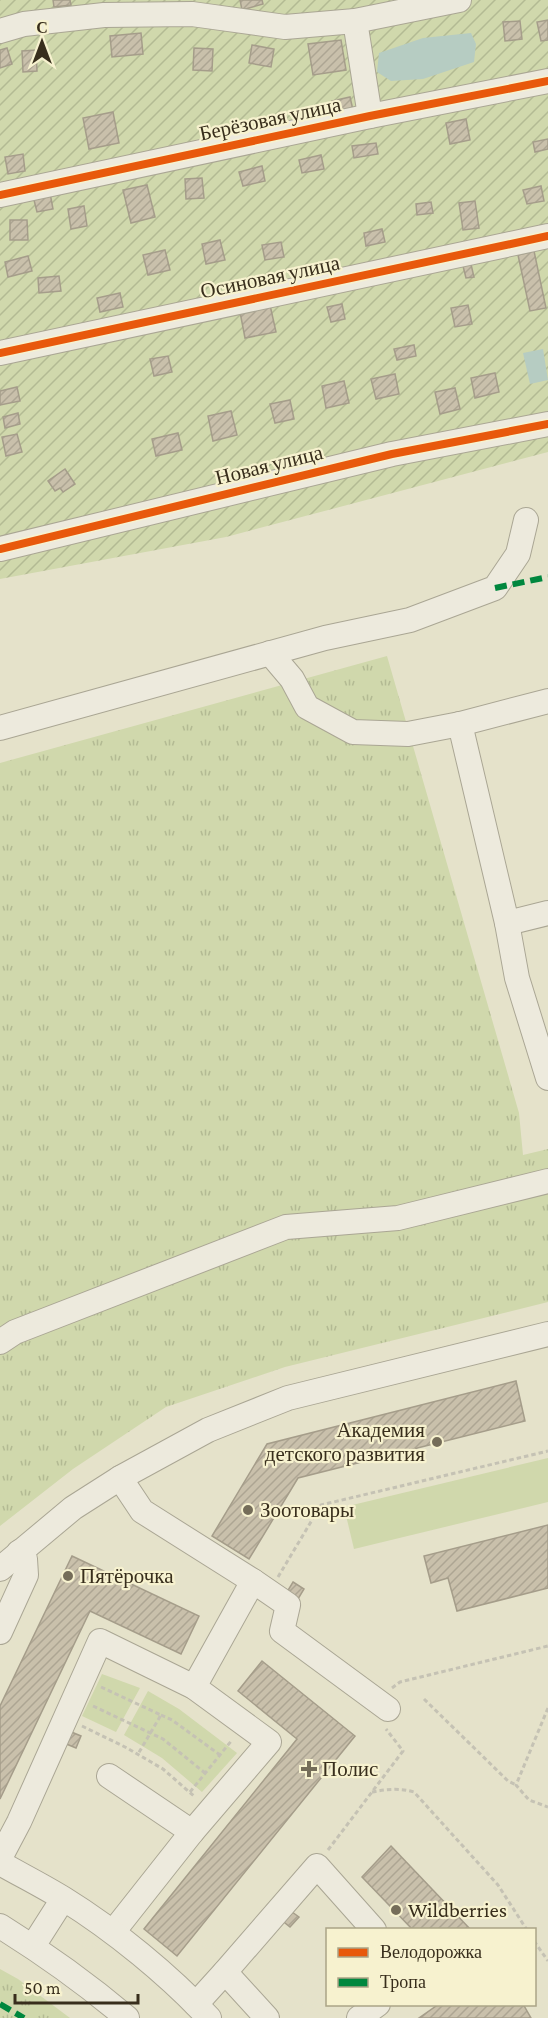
<svg xmlns="http://www.w3.org/2000/svg" width="548" height="2018" viewBox="0 0 548 2018" font-family="'Crimson Pro',serif">
  <defs>
    <pattern id="grass-tufts" width="24" height="20" patternUnits="userSpaceOnUse" patternTransform="scale(1.5)"><rect width="24" height="20" fill="#d0d8ac"/><path d="M3 7l-1-3M5 7V3M7 7l1-3M15 17l-1-3M17 17v-4M19 17l1-3" fill="none" stroke="#b3ba93"/></pattern>
    <pattern id="garden-furrows" width="10" height="10" patternUnits="userSpaceOnUse" patternTransform="scale(1.5)"><rect width="10" height="10" fill="#d0d8ac"/><path d="M-1 1l2-2M0 10L10 0M9 11l2-2" fill="none" stroke="#b3ba93"/></pattern>
    <pattern id="building-hatch" width="6" height="6" patternUnits="userSpaceOnUse" patternTransform="scale(1.5)"><rect width="6" height="6" fill="#c9c0ab"/><path d="M-1 1l2-2M0 6l6-6M5 7l2-2" fill="none" stroke="#ada593"/></pattern>
  </defs>
  <rect width="100%" height="100%" fill="#e5e2ca"/>
  <!-- grass -->
  <g fill="url(#grass-tufts)">
    <path d="M387 656 519 1113 523 1155 548 1149V1302L285 1367 166 1407 73 1469 0 1526V763Z"/>
    <path d="M0 1969 18 1979 70 2018H0Z"/>
  </g>
  <!-- park -->
  <g fill="#d0d8ac">
    <path d="M548 1458V1502L354 1549 344 1507Z"/>
    <path d="M102 1674 140 1688 116 1732 82 1716Z"/>
    <path d="M148 1691 179 1709 237 1753 202 1792 162 1758 124 1735Z"/>
  </g>
  <!-- garden -->
  <path fill="url(#garden-furrows)" d="M0 0H548V452L226 537 0 579Z"/>
  <!-- water -->
  <g fill="#b6ccc2">
    <path d="M471 33 476 44 474 62 423 79 391 81 377 72 379 53 423 38Z"/>
    <path d="M543 349 548 380 530 384 523 353Z"/>
  </g>
  <!-- building -->
  <g fill="url(#building-hatch)" stroke="#a59d8a" stroke-width="1.5">
    <path d="M53 0H70L71 5 54 7Z"/>
    <path d="M240 0H262L263 4 242 10Z"/>
    <path d="M548 20V40L541 41 537 22Z"/>
    <path d="M520 21 522 39 505 41 503 22Z"/>
    <path d="M141 33 143 54 112 57 110 36Z"/>
    <path d="M341 40 346 70 313 75 308 44Z"/>
    <path d="M252 45 274 49 271 67 249 63Z"/>
    <path d="M7 48 12 64 0 68V50Z"/>
    <path d="M194 48 213 49 212 71 193 70Z"/>
    <path d="M36 50 37 71 23 72 22 51Z"/>
    <path d="M350 97 353 110 335 114 332 101Z"/>
    <path d="M113 112 119 143 89 149 83 118Z"/>
    <path d="M466 119 470 140 450 144 446 123Z"/>
    <path d="M548 139V149L535 152 533 142Z"/>
    <path d="M376 143 378 154 354 158 352 146Z"/>
    <path d="M23 154 25 171 8 174 5 157Z"/>
    <path d="M321 155 324 169 302 173 299 160Z"/>
    <path d="M262 166 265 181 243 186 239 172Z"/>
    <path d="M202 178 204 198 186 199 185 179Z"/>
    <path d="M147 185 155 217 131 223 123 190Z"/>
    <path d="M541 186 544 201 527 204 523 190Z"/>
    <path d="M50 193 53 209 37 212 33 196Z"/>
    <path d="M475 201 479 228 463 230 459 203Z"/>
    <path d="M431 202 433 213 417 215 416 204Z"/>
    <path d="M84 206 87 226 71 229 68 209Z"/>
    <path d="M10 220H27L28 240H10Z"/>
    <path d="M382 229 385 242 366 246 364 233Z"/>
    <path d="M220 240 225 260 206 264 202 244Z"/>
    <path d="M281 242 284 257 265 260 262 245Z"/>
    <path d="M165 250 170 270 148 275 143 255Z"/>
    <path d="M534 251 546 308 530 311 518 255Z"/>
    <path d="M28 256 32 271 8 277 5 262Z"/>
    <path d="M470 260 474 277 466 278 462 262Z"/>
    <path d="M59 276 61 291 39 293 38 278Z"/>
    <path d="M120 293 123 307 100 312 97 298Z"/>
    <path d="M342 304 345 319 331 322 327 307Z"/>
    <path d="M270 305 276 332 245 338 240 312Z"/>
    <path d="M468 305 472 324 455 327 451 308Z"/>
    <path d="M414 345 416 356 397 360 394 349Z"/>
    <path d="M168 356 172 372 154 376 150 359Z"/>
    <path d="M495 373 499 392 475 398 471 378Z"/>
    <path d="M395 374 399 394 376 399 371 379Z"/>
    <path d="M344 381 349 403 326 408 322 386Z"/>
    <path d="M17 387 20 401 0 405V391Z"/>
    <path d="M455 388 460 409 440 414 435 392Z"/>
    <path d="M290 400 294 419 275 423 270 404Z"/>
    <path d="M231 411 237 435 213 441 208 416Z"/>
    <path d="M18 413 20 424 5 428 3 417Z"/>
    <path d="M178 433 182 450 156 456 152 439Z"/>
    <path d="M17 434 22 452 6 456 2 437Z"/>
    <path d="M65 469 75 484 63 492 60 488 55 491 48 481Z"/>
    <path d="M516 1381 525 1421 298 1478 249 1559 212 1536 267 1444Z"/>
    <path d="M548 1525V1588L457 1611 448 1578 431 1583 424 1556Z"/>
    <path d="M72 1556 199 1616 181 1654 90 1611 0 1799V1706Z"/>
    <path d="M293 1582 304 1589 298 1599 287 1592Z"/>
    <path d="M262 1661 355 1736 177 1956 144 1929 297 1739 238 1691Z"/>
    <path d="M69 1731 81 1736 76 1748 64 1743Z"/>
    <path d="M391 1846 471 1930H413L362 1877Z"/>
    <path d="M288 1909 299 1917 290 1927 280 1919Z"/>
    <path d="M439 2004H523L531 2018H419Z"/>
  </g>
  <g fill="none" stroke-linecap="round" stroke-linejoin="round">
    <!-- minor casing -->
    <g stroke="#aaa694" stroke-width="26">
      <g id="minor">
        <path d="M355 21 370 116"/>
        <path d="M0 31 24 24 104 15 192 14 285 27 355 21 459 0"/>
        <path d="M0 195 370 116 548 81"/>
        <path d="M0 353 548 236"/>
        <path d="M0 549 392 454 548 424"/>
        <path d="M270 653 292 679 307 707 353 732 408 734 460 724 548 701"/>
        <path d="M460 724 507 923 517 978 548 1078"/>
        <path d="M0 728 325 638 410 620 495 588 518 554 526 520"/>
        <path d="M507 923 548 913"/>
        <path d="M0 1342 15 1332 286 1227 398 1218 548 1181"/>
        <path d="M0 1569 73 1508 120 1478"/>
        <path d="M0 1632 26 1575 25 1559 19 1552"/>
        <path d="M194 1687 253 1581"/>
        <path d="M388 1709 282 1631 288 1605 253 1581 142 1511 120 1478 208 1430 288 1398 548 1334"/>
        <path d="M109 1776 192 1832"/>
        <path d="M0 1858 19 1822 100 1641 194 1687 269 1742 192 1832 113 1932"/>
        <path d="M0 1863C21 1875 43 1886 64 1899 114 1930 169 1975 209 2018"/>
        <path d="M0 1926C45 1954 87 1984 127 2018"/>
        <path d="M33 1946 63 1899"/>
        <path d="M225 1972 267 2018"/>
        <path d="M196 2004 225 1972 317 1866 374 1930"/>
        <path d="M359 2018 378 2004"/>
      </g>
    </g>
    <!-- path -->
    <g stroke="#c5c2b4" stroke-width="3" stroke-dasharray="4.5 3" stroke-linecap="butt">
      <path d="M278 1577 321 1505 548 1451"/>
      <path d="M101 1687 161 1715 138 1754"/>
      <path d="M392 1688 400 1682 548 1646"/>
      <path d="M424 1699 508 1781 516 1785"/>
      <path d="M93 1706 163 1739 205 1773"/>
      <path d="M548 1708 516 1785 529 1800 548 1807"/>
      <path d="M161 1715 172 1720 220 1755"/>
      <path d="M82 1726 127 1748 163 1769 195 1797"/>
      <path d="M190 1792 232 1740"/>
      <path d="M372 1792C387 1789 400 1788 414 1792L498 1885 527 1930"/>
      <path d="M328 1850 403 1751 386 1729"/>
      <path d="M534 1941 548 1961"/>
    </g>
    <!-- minor -->
    <use href="#minor" stroke="#edeadd" stroke-width="24"/>
    <!-- quiet -->
    <g stroke="#00873e" stroke-width="6" stroke-dasharray="12 6" stroke-linecap="butt">
      <path d="M495 588 548 577"/>
      <path d="M0 2004 24 2018"/>
    </g>
    <!-- cycleway casing -->
    <g stroke="#f7f2cf" stroke-width="11">
      <g id="cycleway">
        <path d="M0 195 370 116 548 81"/>
        <path d="M0 353 548 236"/>
        <path d="M0 549 392 454 548 424"/>
      </g>
    </g>
    <!-- cycleway -->
    <use href="#cycleway" stroke="#e8590c" stroke-width="8"/>
  </g>
  <!-- markers -->
  <g fill="#756d59" stroke="#f7f2cf" stroke-width="2">
    <circle cx="437" cy="1442" r="6"/>
    <circle cx="248" cy="1510" r="6"/>
    <circle cx="68" cy="1576" r="6"/>
    <path d="M306 1760h6v6h6v6h-6v6h-6v-6h-6v-6h6z"/>
    <circle cx="396" cy="1910" r="6"/>
  </g>
  <g text-anchor="middle" dominant-baseline="central" stroke-width="4.5" stroke-linejoin="round" paint-order="stroke">
    <!-- street labels -->
    <g font-size="21" fill="#382e1c" stroke="#f7f2cf">
      <text transform="translate(270 119) rotate(-12)">Берёзовая улица</text>
      <text transform="translate(270 277) rotate(-12)">Осиновая улица</text>
      <text transform="translate(269 465) rotate(-14)">Новая улица</text>
    </g>
    <!-- poi labels -->
    <g font-size="21" fill="#382e1c" stroke="#f7f2cf" text-anchor="start">
      <text x="425" y="1430" text-anchor="end">Академия<tspan x="425" dy="24">детского развития</tspan></text>
      <text x="260" y="1510">Зоотовары</text>
      <text x="80" y="1576">Пятёрочка</text>
      <text x="322" y="1769">Полис</text>
      <text x="408" y="1910">Wildberries</text>
    </g>
  </g>
  <!-- legend -->
  <rect x="326" y="1928" width="210" height="78" fill="#f7f2cf" stroke="#aba487" stroke-width="1.5"/>
  <rect x="338" y="1948" width="30" height="9" fill="#e8590c" stroke="#aba487" stroke-width="1.5"/>
  <text x="380" y="1958" font-size="18" fill="#382e1c">Велодорожка</text>
  <rect x="338" y="1978" width="30" height="9" fill="#00873e" stroke="#aba487" stroke-width="1.5"/>
  <text x="380" y="1988" font-size="18" fill="#382e1c">Тропа</text>
  <!-- north arrow -->
  <g transform="translate(42 42)" stroke="#f7f2cf" stroke-width="4.5" paint-order="stroke">
  <path d="M0-4.5L10 22L0 15L-10 22Z" fill="#382e1c"/>
  <text y="-9" font-size="16" font-weight="bold" text-anchor="middle" fill="#382e1c">С</text>
  </g>
  <!-- scale -->
  <path d="M15 1994v9h123v-9" fill="none" stroke="#382e1c" stroke-width="3"/>
  <text x="24" y="1994" font-size="18" fill="#382e1c" stroke="#f7f2cf" stroke-width="4.5" paint-order="stroke">50 m</text>
</svg>
